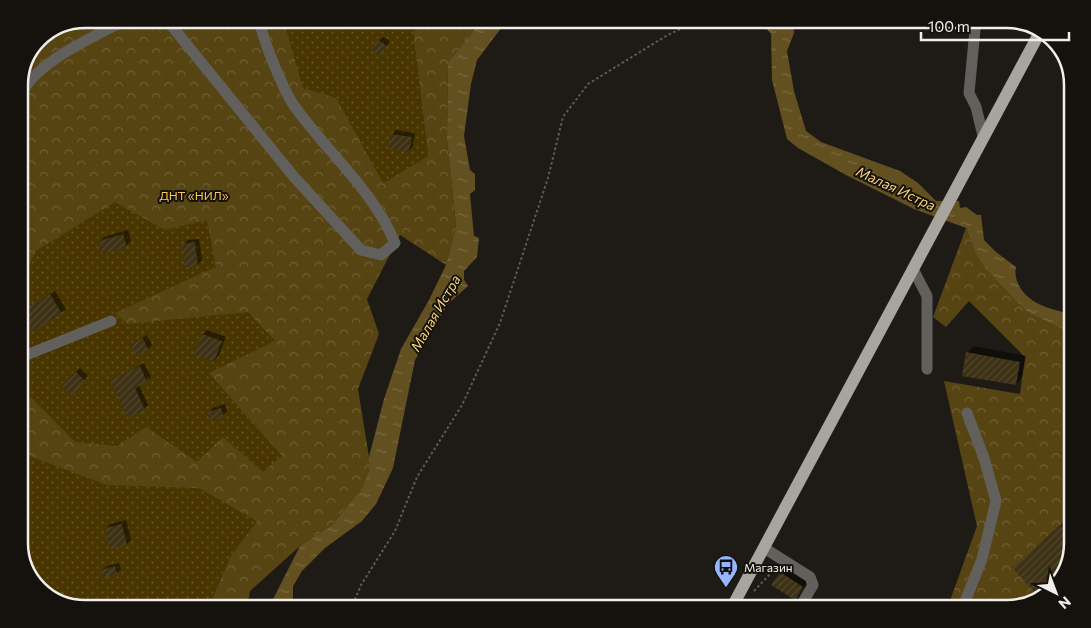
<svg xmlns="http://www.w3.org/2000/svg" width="1091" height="628" viewBox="0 0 1091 628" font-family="Commissioner,sans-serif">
  <defs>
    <pattern id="grass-dots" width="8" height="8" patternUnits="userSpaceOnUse" patternTransform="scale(1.25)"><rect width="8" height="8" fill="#483500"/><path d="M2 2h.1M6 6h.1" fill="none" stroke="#635325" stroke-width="1.8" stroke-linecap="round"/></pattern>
    <pattern id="forest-crowns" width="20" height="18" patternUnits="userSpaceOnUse" patternTransform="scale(1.25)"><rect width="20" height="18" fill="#574413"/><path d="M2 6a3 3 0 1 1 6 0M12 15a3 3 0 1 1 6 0" fill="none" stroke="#6f5f36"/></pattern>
    <pattern id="water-ripples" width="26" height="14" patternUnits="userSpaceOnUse" patternTransform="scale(1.25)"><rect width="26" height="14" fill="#635020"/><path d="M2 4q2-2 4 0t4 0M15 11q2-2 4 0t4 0" fill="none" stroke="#7a6a41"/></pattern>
    <pattern id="building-hatch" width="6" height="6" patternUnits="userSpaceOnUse" patternTransform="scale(1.25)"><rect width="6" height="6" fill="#3e3216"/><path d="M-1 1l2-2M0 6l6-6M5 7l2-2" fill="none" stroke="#51462d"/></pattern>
  </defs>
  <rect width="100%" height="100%" fill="#1e1b16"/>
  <!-- grass -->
  <path fill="url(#grass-dots)" d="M128 19H425L413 32 428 156 383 183 322 435 230 557 208 609H85L52 601 30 580 19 547V99Z"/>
  <!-- forest -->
  <g fill="url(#forest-crowns)">
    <path d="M85 19H283L303 88 336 98 383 183 428 156 413 32 425 19H483L448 62 447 139 456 225 446 265 400 235 367 299 379 334 358 389 369 457V470L362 488 332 525 300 546 250 591 247 609H208L230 557 257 521 199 488 107 485 19 452V406L31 397 75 442 117 446 146 427 197 462 223 437 263 472 282 456 209 373 275 341 248 312 127 324 115 313 216 267 207 220 165 230 115 202 36 251 19 285V81L38 38Z"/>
    <path d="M966 228 975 252 1027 312 1072 334V543C1070 553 1068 568 1063 577 1037 616 988 609 947 609L977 526 944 381 1020 394 1025 357 969 301 946 327 933 317Z"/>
  </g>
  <!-- water -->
  <g fill="url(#water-ripples)">
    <path d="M483 19H595L575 22 529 20 505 23 477 60 471 84 464 136 470 170 475 174V190L470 194 474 236 479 238 477 257 464 271V280L468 286 448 304 415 360 393 468 376 504 362 521 325 548 302 571 293 586V609H268L300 546 332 525 362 488 369 470V457L384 399 401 349 429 300 446 265 456 225 447 139 448 62Z"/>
    <path d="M771 19H793L794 33 787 51 794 91 806 131 821 142 900 171 918 183 936 201H959L960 208 966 207 977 215H981L984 240 996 252 1016 267C1013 281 1023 295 1035 302 1046 309 1061 310 1072 316V334L1027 312 985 268 975 252 966 228 914 209 846 175 798 148 787 139 772 80 771 34 766 28 771 25Z"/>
  </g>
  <!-- shadow -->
  <g fill="#0007">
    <path d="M1018 22 1027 24 1024 27 1017 24Z"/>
    <path d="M383 37 390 41 384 50 379 41Z"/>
    <path d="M396 130 415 133 413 146 409 151 392 134Z"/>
    <path d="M128 230 131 241 127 245 103 253 100 242 104 237Z"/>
    <path d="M199 239 202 260 197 265 183 245 188 240Z"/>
    <path d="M55 291 66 309 34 330 23 311Z"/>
    <path d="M207 330 226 337 218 357 214 361 196 354 203 334Z"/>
    <path d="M147 335 152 345 148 349 132 344Z"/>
    <path d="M974 346 1026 356 1022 377 1016 384 967 353Z"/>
    <path d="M144 363 151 377 139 385 148 405 144 409 112 381Z"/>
    <path d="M80 368 88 376 71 393 63 385Z"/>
    <path d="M225 404 227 411 223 415 212 419 209 412 213 408Z"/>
    <path d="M1069 517 1072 520V543L1066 568 1037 593 1023 559Z"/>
    <path d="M126 520 131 540 127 544 106 528 110 524Z"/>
    <path d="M119 563 121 569 117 573 102 570 107 566Z"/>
    <path d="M787 566 809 580 795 599 780 573Z"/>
    <path d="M177 599H190L189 609H172V603Z"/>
  </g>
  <!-- building -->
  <g fill="url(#building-hatch)">
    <path d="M378 40 387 46 380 56 371 50Z"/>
    <path d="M391 134 412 137 409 152 388 149Z"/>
    <path d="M123 234 127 247 103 254 99 241Z"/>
    <path d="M195 242 198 266 185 267 182 244Z"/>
    <path d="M50 294 62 314 33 331 22 311Z"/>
    <path d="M202 334 222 341 214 362 194 355Z"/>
    <path d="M143 338 148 350 136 356 130 344Z"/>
    <path d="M966 352 1020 362 1016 385 962 376Z"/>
    <path d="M140 366 147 382 135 388 145 410 128 418 110 380Z"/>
    <path d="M75 371 85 381 71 395 61 385Z"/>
    <path d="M221 408 223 416 211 421 208 412Z"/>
    <path d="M122 524 127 545 110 549 105 528Z"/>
    <path d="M1060 525 1072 539 1065 570 1037 595 1012 568Z"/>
    <path d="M115 566 117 574 103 578 101 570Z"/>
    <path d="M780 572 803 587 795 600 771 585Z"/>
  </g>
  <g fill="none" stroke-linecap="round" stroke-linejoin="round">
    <!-- path -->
    <g stroke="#5e5b56" stroke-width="2" stroke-dasharray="2.5 2.5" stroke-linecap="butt">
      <path d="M754 591 773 571"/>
      <path d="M351 609 361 585 395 531 417 477 462 405 500 323 548 178 563 117 588 84 666 36 700 19"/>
    </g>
    <!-- minor -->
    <g stroke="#61605d" stroke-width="11">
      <path d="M153 19 171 25 294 177 361 250 381 255 395 243C373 190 328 153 295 107 283 90 263 40 259 19"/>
      <path d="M867 19 876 21 881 19"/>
      <path d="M976 19 969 93 976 107 983 136"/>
      <path d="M19 99C32 63 95 36 128 19"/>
      <path d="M913 269 927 296V369"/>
      <path d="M19 358 111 321"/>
      <path d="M764 548 810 577 813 585 799 609"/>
      <path d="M962 609 982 559 996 501 984 458 967 413"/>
    </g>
    <!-- major -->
    <path stroke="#a8a59f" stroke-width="12" d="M731 609 1041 30"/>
  </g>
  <!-- icons -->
  <defs>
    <g id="bus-pin" transform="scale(1.25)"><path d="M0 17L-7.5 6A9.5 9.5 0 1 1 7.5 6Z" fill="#98b5fd" stroke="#15120d"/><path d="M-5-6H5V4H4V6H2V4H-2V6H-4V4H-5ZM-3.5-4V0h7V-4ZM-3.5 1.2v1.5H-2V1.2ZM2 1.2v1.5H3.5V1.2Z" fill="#111"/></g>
  </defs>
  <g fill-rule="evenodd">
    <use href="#bus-pin" x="726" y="567"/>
  </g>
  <g text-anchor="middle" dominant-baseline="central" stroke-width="4" stroke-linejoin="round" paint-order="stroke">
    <!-- park labels -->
    <g font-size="12" fill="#f8c84e" stroke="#15120d">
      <text x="194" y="195">ДНТ «НИЛ»</text>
    </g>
    <!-- poi labels -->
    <g font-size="12" fill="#f0efeb" stroke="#15120d" text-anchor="start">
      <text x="744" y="567">Магазин</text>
    </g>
    <!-- water labels -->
    <g font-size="14" font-style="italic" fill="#f9d379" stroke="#15120d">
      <text transform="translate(896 188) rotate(25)">Малая Истра</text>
      <text transform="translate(435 313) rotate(-60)">Малая Истра</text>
    </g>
  </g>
  <!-- crop -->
  <path d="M0 0H1091V628H0ZM85 28H1007A57 57 0 0 1 1064 85V543A57 57 0 0 1 1007 600H85A57 57 0 0 1 28 543V85A57 57 0 0 1 85 28Z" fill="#15120d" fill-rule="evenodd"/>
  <path fill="none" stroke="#f0efeb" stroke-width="2.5" d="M85 28H1007A57 57 0 0 1 1064 85V543A57 57 0 0 1 1007 600H85A57 57 0 0 1 28 543V85A57 57 0 0 1 85 28Z"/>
  <!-- north arrow -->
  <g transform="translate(1056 593) rotate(138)" stroke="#15120d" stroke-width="4" paint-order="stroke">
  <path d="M0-4L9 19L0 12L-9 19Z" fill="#f0efeb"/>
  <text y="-8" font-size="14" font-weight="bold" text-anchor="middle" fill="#f0efeb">N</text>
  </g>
  <!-- scale -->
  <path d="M921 32v8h148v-8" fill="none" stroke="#f0efeb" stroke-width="2.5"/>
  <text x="928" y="32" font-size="15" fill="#f0efeb" stroke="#15120d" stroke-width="4" paint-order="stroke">100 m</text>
</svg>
